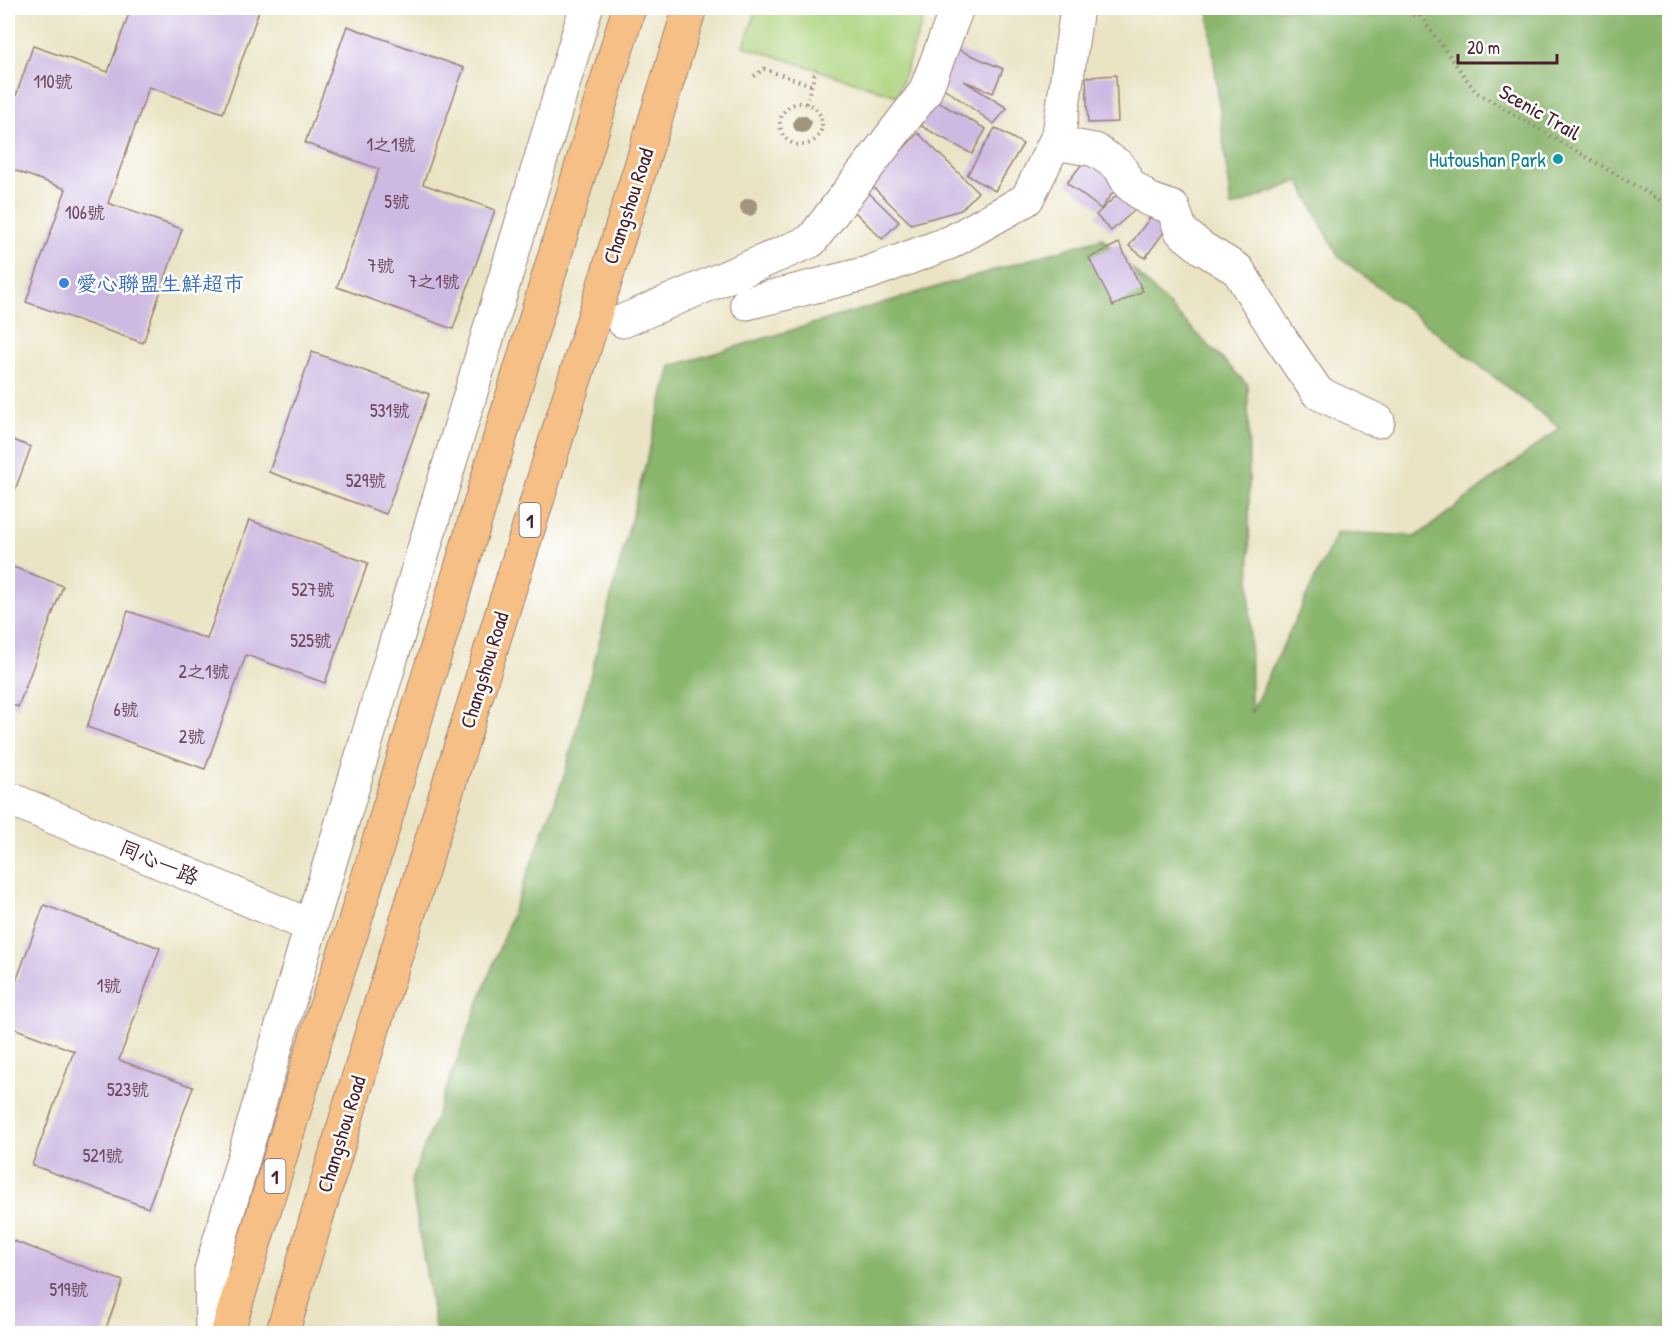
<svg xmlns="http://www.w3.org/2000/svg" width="1677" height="1341" viewBox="0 0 1677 1341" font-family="'Patrick Hand','LXGW WenKai TC',sans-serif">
  <rect width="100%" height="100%" fill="#fff"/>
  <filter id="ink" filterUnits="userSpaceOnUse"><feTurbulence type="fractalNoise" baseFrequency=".0167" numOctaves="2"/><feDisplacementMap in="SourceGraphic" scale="12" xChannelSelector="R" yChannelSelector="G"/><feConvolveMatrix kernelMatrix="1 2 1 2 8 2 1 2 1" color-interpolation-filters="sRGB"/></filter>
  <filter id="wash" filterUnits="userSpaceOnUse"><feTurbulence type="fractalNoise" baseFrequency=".008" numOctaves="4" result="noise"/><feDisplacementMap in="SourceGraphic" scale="24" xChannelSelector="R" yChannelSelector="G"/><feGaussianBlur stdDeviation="1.35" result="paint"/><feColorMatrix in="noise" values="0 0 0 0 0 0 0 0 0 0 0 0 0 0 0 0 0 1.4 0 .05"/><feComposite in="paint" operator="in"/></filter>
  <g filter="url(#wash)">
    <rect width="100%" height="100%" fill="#eae4c5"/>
    <!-- green -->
    <path fill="#acd37d" stroke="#7b7954" stroke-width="1.5" d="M757 8H927L897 96 744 46Z"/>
    <!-- forest -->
    <path fill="#89b56c" stroke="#6a6a4c" stroke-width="1.5" d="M1208 8H1669V1333H436L411 1182 565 774 671 366 1102 238 1248 385 1251 713 1337 532 1417 536 1560 428 1338 256 1299 181 1231 208Z"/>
    <g id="blocks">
      <!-- building -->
      <g fill="#ceb9e2">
        <path d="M131 8H260L223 113 149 87 108 203 182 229 143 343 26 302 66 189 8 168V119L33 46 108 72Z"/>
        <path d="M1003 8H1022L1019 14Z"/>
        <path d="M347 26 464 68 423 184 495 210 453 329 337 287 379 169 305 143Z"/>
        <path d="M957 49 1003 69 993 93 964 81 1007 108 994 124 941 86Z"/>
        <path d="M1116 75 1118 122 1088 123 1086 77Z"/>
        <path d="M936 101 986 129 972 154 921 126Z"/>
        <path d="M995 128 1023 144 995 191 967 175Z"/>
        <path d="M918 133 978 192 961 210 911 224 870 184Z"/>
        <path d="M1089 155 1122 180 1101 209 1067 183Z"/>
        <path d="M866 190 899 222 882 239 849 206Z"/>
        <path d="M1120 192 1136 209 1111 231 1096 215Z"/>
        <path d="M1157 208 1173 220 1145 258 1129 246Z"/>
        <path d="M1119 243 1143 291 1113 306 1089 258Z"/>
        <path d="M312 352 429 394 386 514 269 472Z"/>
        <path d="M8 438 31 447 8 509Z"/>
        <path d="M249 520 368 563 325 683 246 655 205 769 87 727 128 611 207 639Z"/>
        <path d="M8 565 63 586 18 707 8 703Z"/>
        <path d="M44 905 160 948 119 1060 193 1087 148 1208 32 1165 74 1051 8 1026V1003Z"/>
        <path d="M8 1239 123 1281 104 1334H8Z"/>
      </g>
    </g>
  </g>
  <g filter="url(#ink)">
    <use href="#blocks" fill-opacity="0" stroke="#9a8278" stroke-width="1.5"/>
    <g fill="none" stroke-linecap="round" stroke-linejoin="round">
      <!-- minor casing -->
      <g stroke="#9a8278" stroke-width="35">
        <g id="minor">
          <path d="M1055 143 1095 150 1119 166 1129 184 1148 199 1173 208 1181 231 1202 248 1238 270 1279 336 1318 393 1378 421"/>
          <path d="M747 303 868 273 951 242 1027 199 1059 134 1077 8"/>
          <path d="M623 321 811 241 925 92 957 8"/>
          <path d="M8 798 311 926"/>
          <path d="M212 1334 211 1270 311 926 586 8H584"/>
        </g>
      </g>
      <!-- major casing -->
      <g stroke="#9a8278" stroke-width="35">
        <g id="major">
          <path d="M227 1334 322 1018 352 931 629 8"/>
          <path d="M282 1334 372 1032 690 8"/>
        </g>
      </g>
      <!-- path -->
      <g stroke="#9a8278" stroke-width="4" stroke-dasharray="1.5 4.5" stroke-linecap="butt">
        <path d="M1404 8 1411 16 1422 15 1427 8"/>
        <path d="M1657 8 1670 17"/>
        <path d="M1422 15 1426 24 1476 92 1670 206"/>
        <path d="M754 76 764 69 811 85"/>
        <circle cx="801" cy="124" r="21"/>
        <path d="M806 104 816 69"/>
      </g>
      <!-- minor -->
      <use href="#minor" stroke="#fff" stroke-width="33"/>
      <!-- major -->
      <use href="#major" stroke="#f5bf86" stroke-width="33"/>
    </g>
    <!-- trees -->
    <g fill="#a2957e">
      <circle cx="802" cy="124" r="9"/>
      <circle cx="749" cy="207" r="9"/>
    </g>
  </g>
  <!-- markers -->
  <circle fill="#0f9aa8" stroke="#fff" stroke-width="2" cx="1558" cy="159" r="6"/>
  <circle fill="#3f7fe0" stroke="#fff" stroke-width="2" cx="64" cy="283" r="6"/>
  <g text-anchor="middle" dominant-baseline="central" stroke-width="5" stroke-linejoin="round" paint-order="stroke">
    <!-- number labels -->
    <g font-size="18" fill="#6b4659">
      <text x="53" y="81">110號</text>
      <text x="391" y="144">1之1號</text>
      <text x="397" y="201">5號</text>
      <text x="85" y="212">106號</text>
      <text x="381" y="265">7號</text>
      <text x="434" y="281">7之1號</text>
      <text x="390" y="410">531號</text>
      <text x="366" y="480">529號</text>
      <text x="313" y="589">527號</text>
      <text x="311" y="640">525號</text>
      <text x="204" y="671">2之1號</text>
      <text x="126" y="709">6號</text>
      <text x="192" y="736">2號</text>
      <text x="109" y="985">1號</text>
      <text x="128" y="1089">523號</text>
      <text x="103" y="1155">521號</text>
      <text x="69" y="1289">519號</text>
    </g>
    <!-- shield labels -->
    <g fill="#fff" stroke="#80626b" stroke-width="1.5">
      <rect x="519.5" y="503" width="21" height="34" rx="4.5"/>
      <rect x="264.5" y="1159" width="21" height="34" rx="4.5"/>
    </g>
    <g font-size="20" font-weight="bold" fill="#4a1f2b">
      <text x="530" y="520">1</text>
      <text x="275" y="1176">1</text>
    </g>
    <!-- street labels -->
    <g font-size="21" fill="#4a1f2b" stroke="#fff">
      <text transform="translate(1540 112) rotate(30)">Scenic Trail</text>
      <text transform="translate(628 206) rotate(-72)">Changshou Road</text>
      <text transform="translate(484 670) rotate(-73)">Changshou Road</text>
      <text transform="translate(159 862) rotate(23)">同心一路</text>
      <text transform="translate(341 1134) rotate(-73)">Changshou Road</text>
    </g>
    <!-- culture labels -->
    <g font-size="21" fill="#0d838f" stroke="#fff" text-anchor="end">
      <text x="1546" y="159">Hutoushan Park</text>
    </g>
    <!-- shop labels -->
    <g font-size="21" fill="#366cbe" stroke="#fff" text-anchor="start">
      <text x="76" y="283">愛心聯盟生鮮超市</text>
    </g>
  </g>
  <!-- margin -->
  <rect width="1677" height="1341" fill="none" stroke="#fff" stroke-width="30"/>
  <!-- scale -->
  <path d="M1458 54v9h99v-9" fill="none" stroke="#4a1f2b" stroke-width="3"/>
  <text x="1467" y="54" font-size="18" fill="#4a1f2b" stroke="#ffffff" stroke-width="4.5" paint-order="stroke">20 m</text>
</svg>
